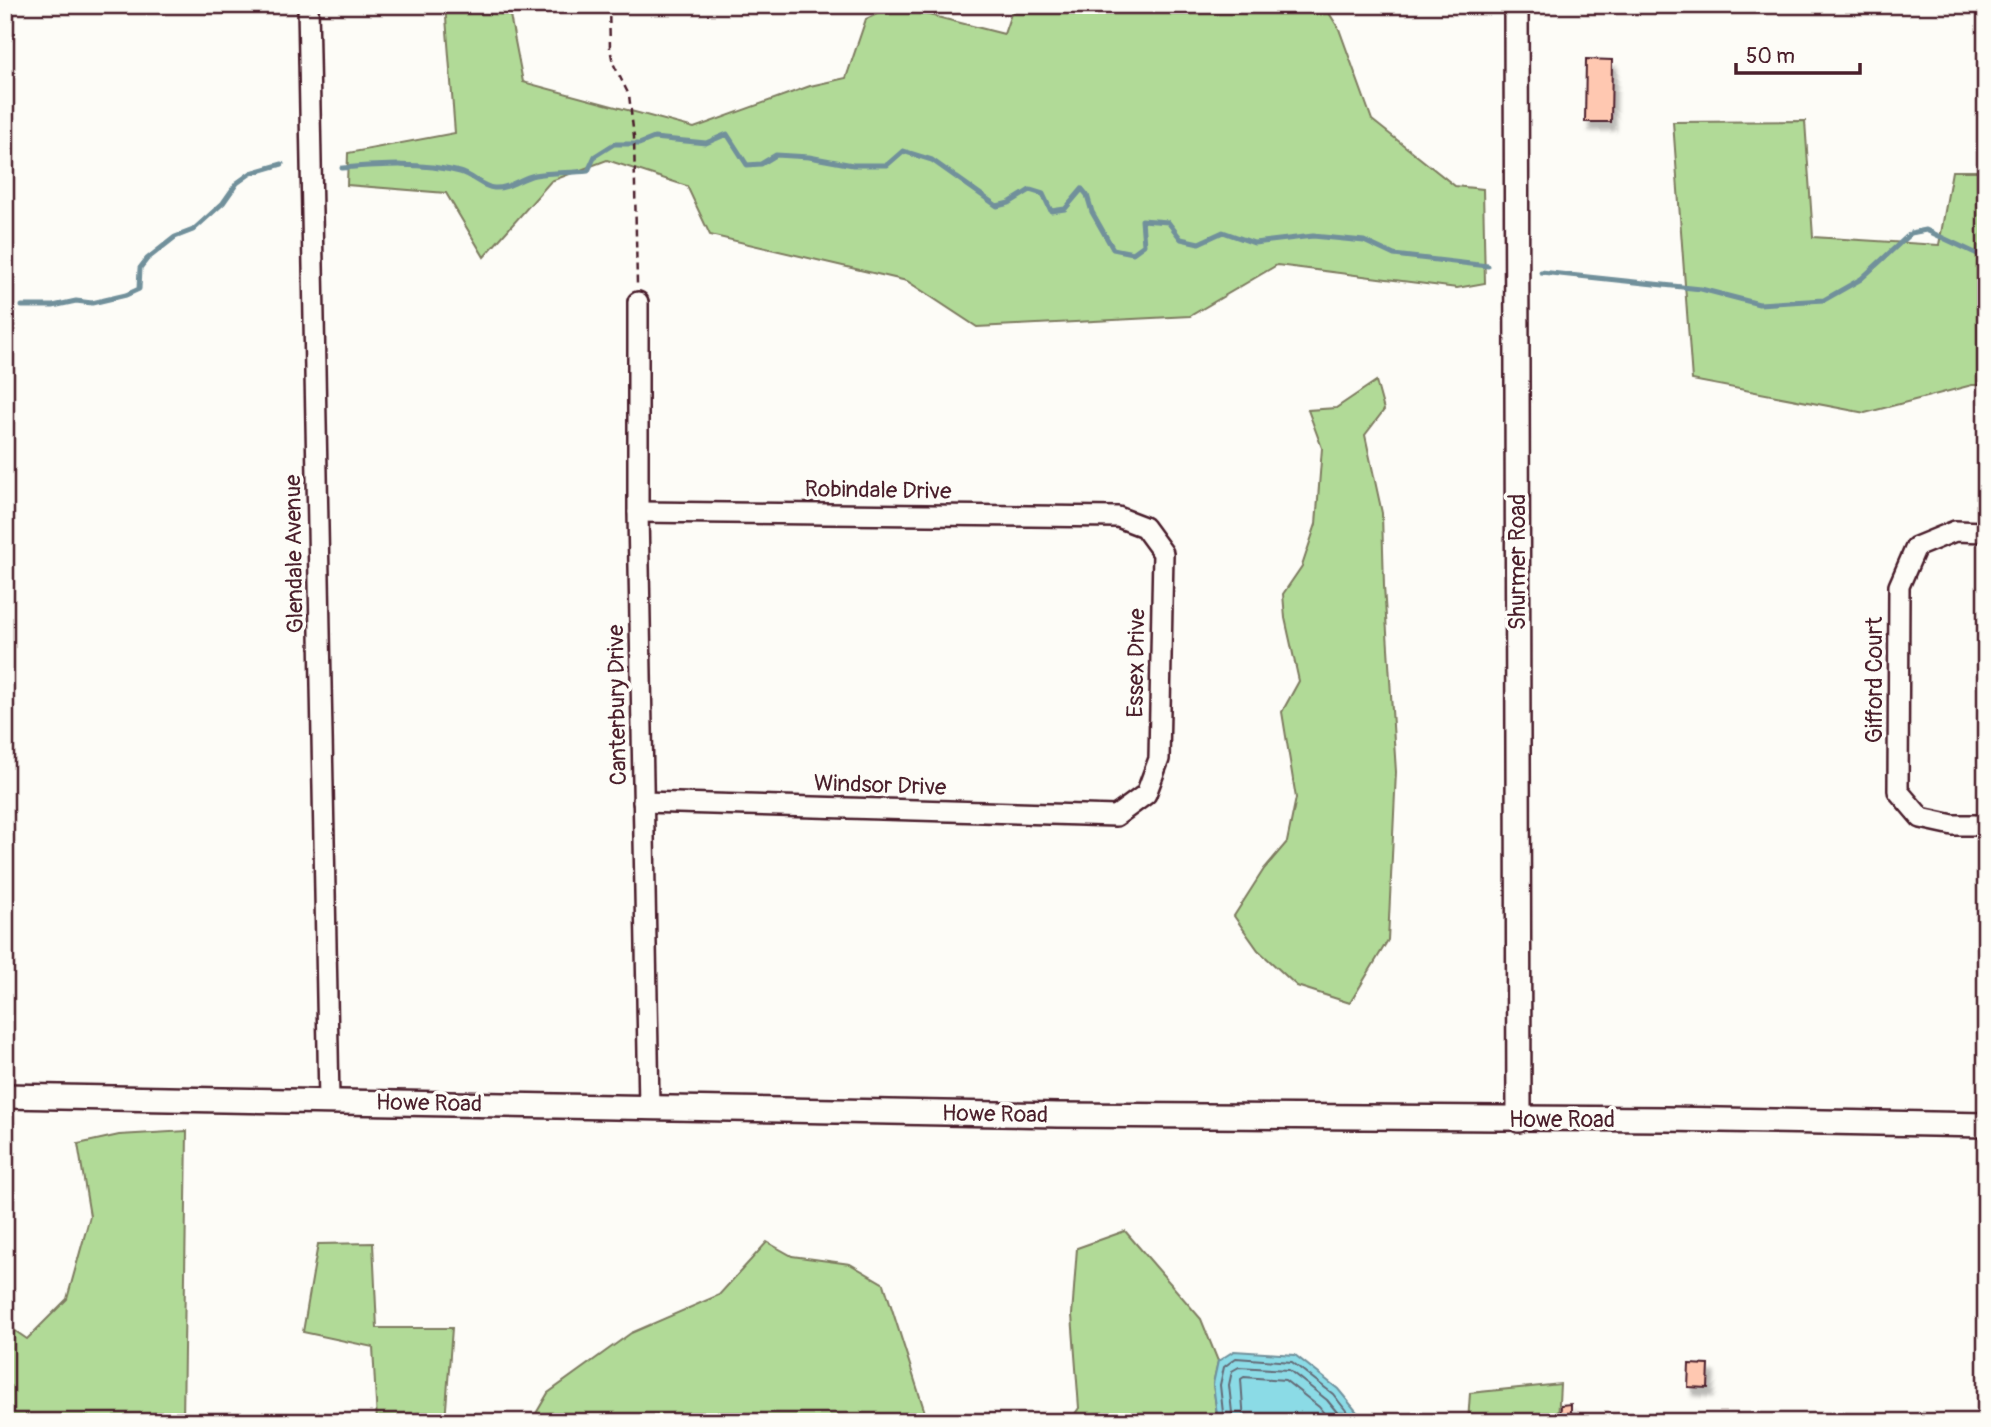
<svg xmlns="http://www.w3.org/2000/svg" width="1991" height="1427" viewBox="0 0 1991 1427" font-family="Pangolin,sans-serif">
  <defs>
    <filter id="shadow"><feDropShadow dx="4.5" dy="8" stdDeviation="2" flood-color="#0004"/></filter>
  </defs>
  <rect width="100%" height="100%" fill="#fdfcf7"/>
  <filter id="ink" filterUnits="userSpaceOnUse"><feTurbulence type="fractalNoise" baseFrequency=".0143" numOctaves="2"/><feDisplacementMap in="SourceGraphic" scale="14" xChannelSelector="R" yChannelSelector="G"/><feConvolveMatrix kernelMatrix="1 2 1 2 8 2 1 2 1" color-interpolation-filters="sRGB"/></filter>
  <g filter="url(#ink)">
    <!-- green -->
    <g fill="#b1da97" stroke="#7e7c61" stroke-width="2">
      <path d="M445 5H508L523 82 694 128 810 86 846 78 866 19 894 6 1004 34 1014 5H1324L1339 29 1372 120 1455 186 1483 189 1485 283 1457 288 1277 265 1190 316 977 327 907 281 710 235 687 186 607 160 551 181 484 257 446 193 347 185 348 153 455 133Z"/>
      <path d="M1805 121 1813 237 1939 245 1952 171H1986V385H1972L1865 413 1692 380 1673 122Z"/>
      <path d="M1376 381 1384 410 1365 435 1382 513 1384 586 1396 772 1388 940 1350 1003 1297 986 1258 950 1234 916 1264 869 1287 842 1296 798 1282 712 1299 681 1285 618 1283 594 1302 566 1316 524 1322 448 1308 410 1336 408Z"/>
      <path d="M187 1131 183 1422H5V1324L27 1339 67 1299 90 1216 78 1144 119 1135Z"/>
      <path d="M1125 1231 1201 1319 1218 1361 1213 1384 1218 1422H1069L1079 1408 1072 1315 1077 1248Z"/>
      <path d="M767 1242 792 1256 850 1264 884 1284 928 1422H531L548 1393 631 1333 719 1295Z"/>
      <path d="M373 1243 377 1328H452L445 1422H377L373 1347 303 1332 318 1244Z"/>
      <path d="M1560 1384 1558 1422H1468L1470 1393Z"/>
    </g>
    <!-- water -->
    <path fill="#8bdbe6" stroke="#71909b" stroke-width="2" d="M1234 1351 1295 1355 1338 1389 1361 1417 1362 1422H1218L1213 1384 1218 1361Z"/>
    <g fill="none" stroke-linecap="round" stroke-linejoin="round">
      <!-- shore -->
      <g stroke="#646a76" stroke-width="2">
        <path d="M1224 1422 1220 1385 1224 1367 1236 1358 1292 1362 1333 1394 1355 1422"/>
        <path d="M1233 1422 1229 1385 1232 1371 1239 1367 1289 1370 1327 1400 1345 1422"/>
        <path d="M1244 1422 1241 1379 1244 1377 1285 1380 1319 1407 1331 1422"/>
      </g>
      <!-- stream -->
      <g stroke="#71909b" stroke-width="5">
        <path d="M342 168C382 165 421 162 460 172 472 175 482 187 494 188 509 189 520 178 535 175 551 172 571 173 588 171L595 156 614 144H639L654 138 706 143 727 134 747 165 761 164 776 155 809 157 853 165H887L903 151 932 160 997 206 1009 203 1030 190 1043 194 1051 211 1065 209 1082 189 1087 195 1092 212 1113 249 1133 253 1144 245 1142 220 1168 222 1181 239 1199 243 1223 232 1254 243 1313 236 1364 241 1394 255 1488 266"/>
        <path d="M1541 272 1701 289 1759 304 1824 300 1861 279 1911 233 1926 230 1986 258"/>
        <path d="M22 306H53L76 301 92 303 126 295 139 289 140 268 147 259 175 237 193 230 223 203 237 183 251 173 282 164"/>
      </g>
    </g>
    <!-- building -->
    <g fill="#ffc8b1" stroke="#4a1f2b" stroke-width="2" filter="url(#shadow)">
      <path d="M1586 59 1612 60 1611 122H1585Z"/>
      <path d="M1689 1364 1709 1365 1708 1388 1688 1387Z"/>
      <path d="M1571 1404V1422H1560L1561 1405Z"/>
    </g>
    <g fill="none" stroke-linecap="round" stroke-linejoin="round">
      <!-- minor casing -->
      <g stroke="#4a1f2b" stroke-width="24">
        <g id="minor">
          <path d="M308 5 329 1101"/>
          <path d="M638 302V512L649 1107"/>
          <path d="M638 512 1118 517 1144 527 1163 553 1159 759 1146 794 1116 816 643 802"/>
          <path d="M1986 532 1955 531 1916 547 1899 586 1898 791 1921 818 1953 825H1986"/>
        </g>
      </g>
      <!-- tertiary casing -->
      <g stroke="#4a1f2b" stroke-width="28">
        <g id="tertiary">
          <path d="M1516 5 1519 1120"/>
          <path d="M5 1096 1058 1115 1667 1119 1986 1125"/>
        </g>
      </g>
      <!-- path -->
      <path stroke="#4a1f2b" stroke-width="2.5" stroke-dasharray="7 5" stroke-linecap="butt" d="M609 5 610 48 613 63 629 95 634 137 637 285"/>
      <!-- minor -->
      <use href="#minor" stroke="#fdfcf7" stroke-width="19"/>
      <!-- tertiary -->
      <use href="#tertiary" stroke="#fdfcf7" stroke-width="23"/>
    </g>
  </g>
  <g text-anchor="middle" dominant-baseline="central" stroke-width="7" stroke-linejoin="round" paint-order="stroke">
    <!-- street labels -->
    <g font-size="23" fill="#4a1f2b" stroke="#fdfcf7">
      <text transform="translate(878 490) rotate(1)">Robindale Drive</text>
      <text transform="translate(294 554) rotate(-91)">Glendale Avenue</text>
      <text transform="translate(1517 562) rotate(-90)">Shurmer Road</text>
      <text transform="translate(1136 663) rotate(-89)">Essex Drive</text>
      <text transform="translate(1874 680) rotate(-90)">Gifford Court</text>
      <text transform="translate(617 705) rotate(-91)">Canterbury Drive</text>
      <text transform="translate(880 785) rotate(2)">Windsor Drive</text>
      <text transform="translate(429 1103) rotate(1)">Howe Road</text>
      <text transform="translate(995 1114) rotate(1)">Howe Road</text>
      <text x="1562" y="1119">Howe Road</text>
    </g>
  </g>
  <!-- margin -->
  <rect width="1991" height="1427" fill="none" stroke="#fdfcf7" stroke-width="28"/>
  <rect x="14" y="14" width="1963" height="1399" fill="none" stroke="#4a1f2b" stroke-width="2.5" filter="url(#ink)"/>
  <!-- scale -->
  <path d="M1736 63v10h124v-10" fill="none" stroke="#4a1f2b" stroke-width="3.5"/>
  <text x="1746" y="63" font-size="21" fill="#4a1f2b" stroke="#fdfcf7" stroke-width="5" paint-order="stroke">50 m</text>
</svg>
